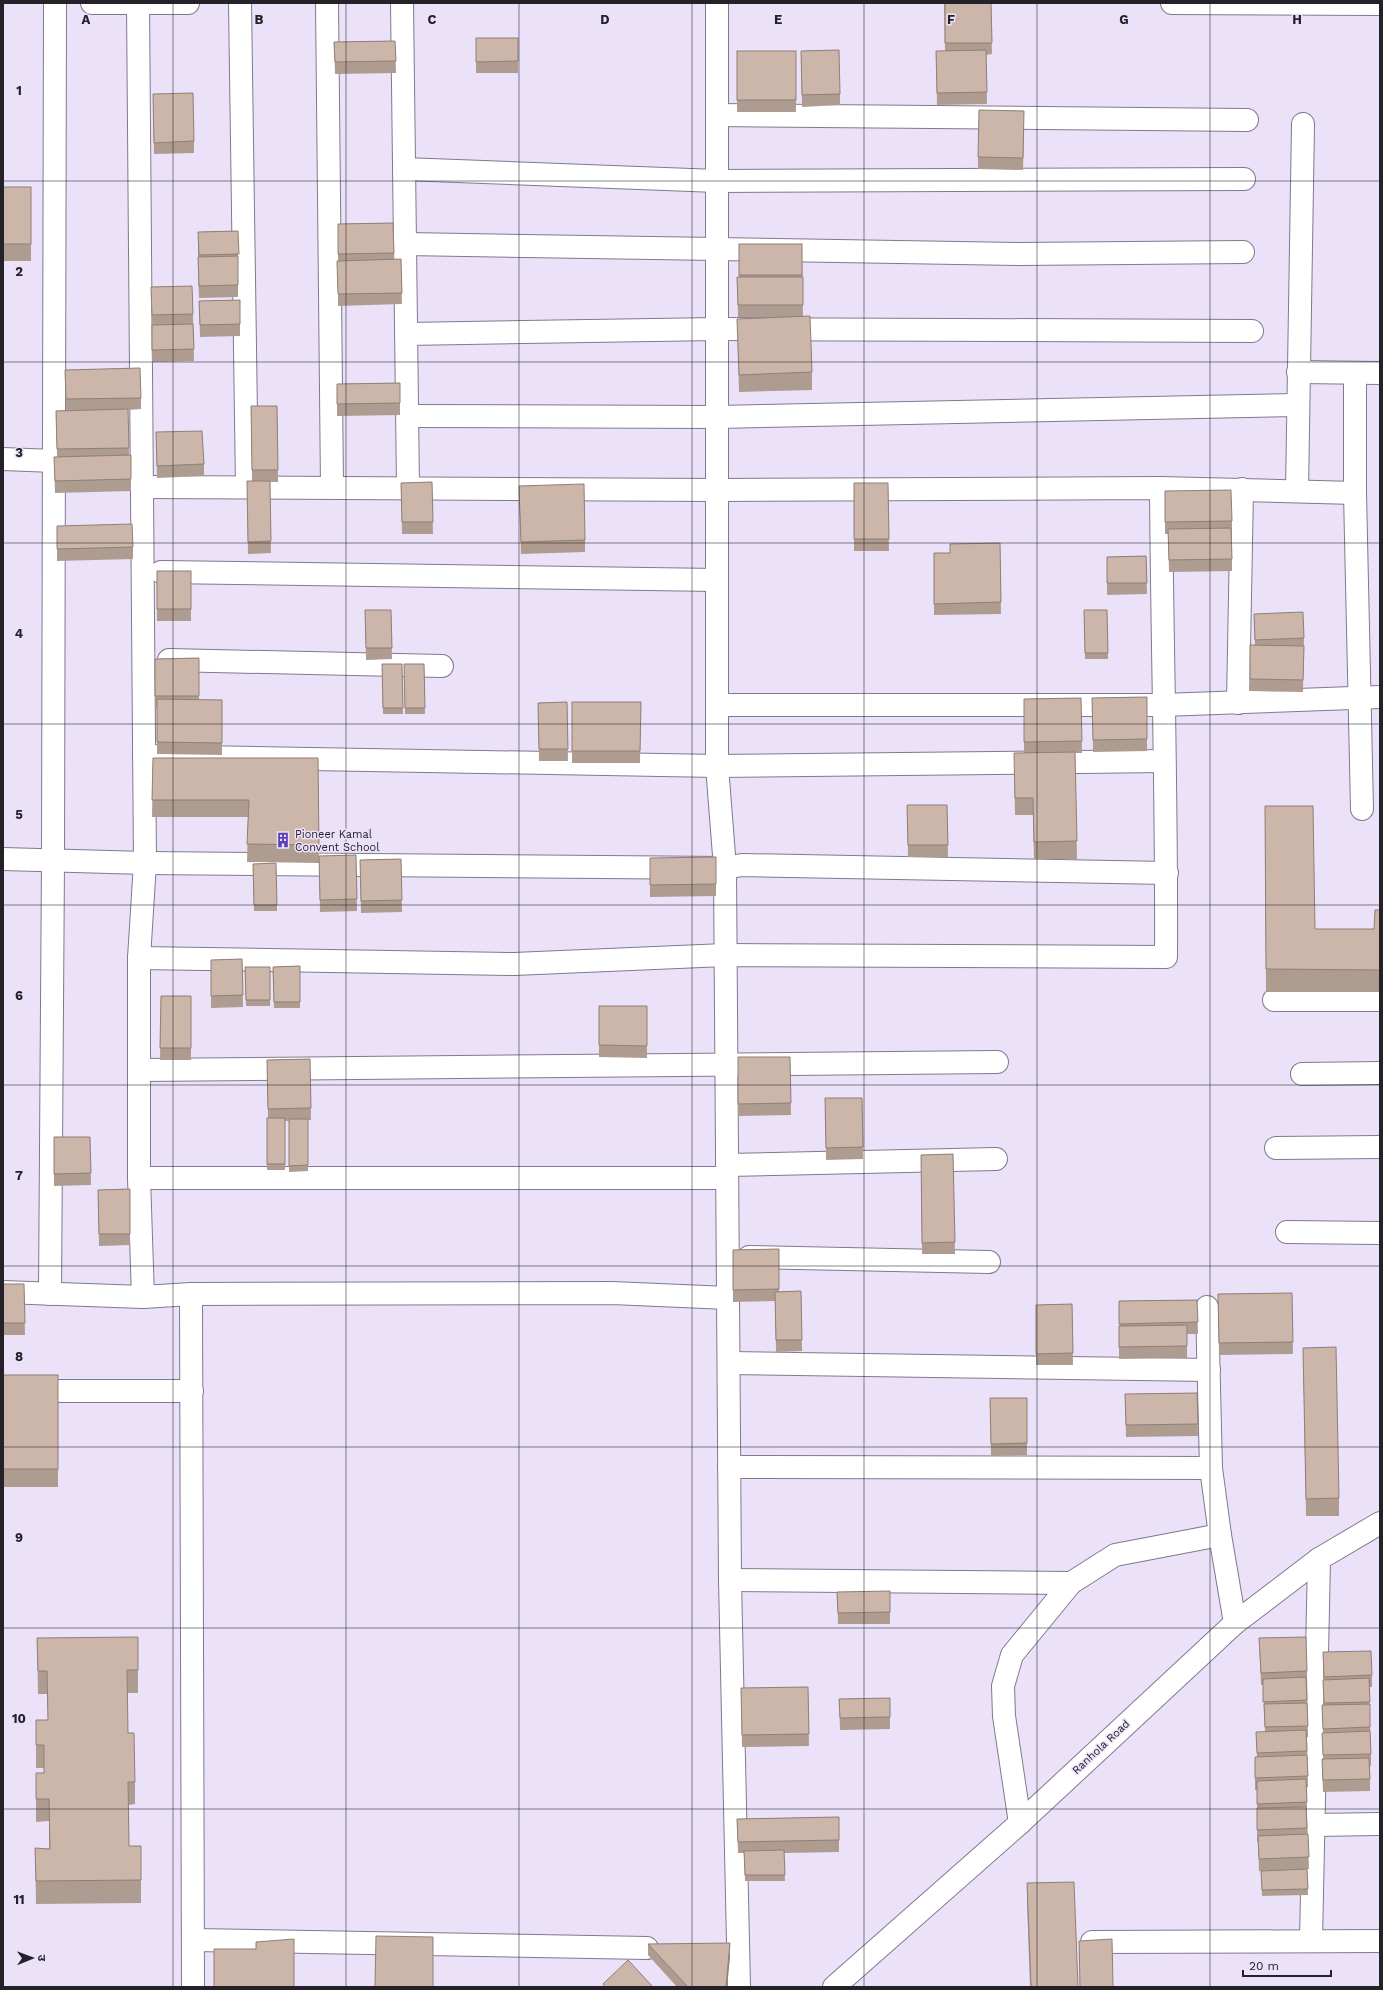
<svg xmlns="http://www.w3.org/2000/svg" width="1383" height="1990" viewBox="0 0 1383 1990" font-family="'Work Sans','Noto Sans Devanagari',sans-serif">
  <rect width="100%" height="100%" fill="#ebe2f9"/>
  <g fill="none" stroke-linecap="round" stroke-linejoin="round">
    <!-- minor casing -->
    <g stroke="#81798d" stroke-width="24">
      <g id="minor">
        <path d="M92 3H188"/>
        <path d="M138 3 145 863 139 958V1178L143 1297 191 1294 612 1293 728 1298"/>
        <path d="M240 3 247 486"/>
        <path d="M327 3 332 487"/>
        <path d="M402 3 408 487"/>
        <path d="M717 3V766L725 868 730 1580 739 1987"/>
        <path d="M1172 3 1380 4"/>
        <path d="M717 115 1247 120"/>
        <path d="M404 169 717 181 1244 179"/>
        <path d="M405 244 1019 254 1243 252"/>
        <path d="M406 334 717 329 1252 331"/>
        <path d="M1298 372 1380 373"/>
        <path d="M1355 374V493L1362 809"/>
        <path d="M408 416 717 417 1298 405"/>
        <path d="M3 459 54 461"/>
        <path d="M142 487 717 490 1161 488 1355 493"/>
        <path d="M1297 491 1303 124"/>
        <path d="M161 572 717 580"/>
        <path d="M169 660 442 666"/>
        <path d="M1238 703 1242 489"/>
        <path d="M718 705H1163L1380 697"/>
        <path d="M144 756 717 766 1164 761"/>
        <path d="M3 859 145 863 725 868 742 865 1167 873"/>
        <path d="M139 958 514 964 725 955 1166 957C1167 801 1162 644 1161 488"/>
        <path d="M1274 1000H1380"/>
        <path d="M140 1070 997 1062"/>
        <path d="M1302 1074 1380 1073"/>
        <path d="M1276 1148 1380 1147"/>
        <path d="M727 1165 996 1159"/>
        <path d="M139 1178H727"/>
        <path d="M1287 1232 1380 1233"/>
        <path d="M749 1257 989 1262"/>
        <path d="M3 1292 143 1297"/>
        <path d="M50 1294 53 861 55 3"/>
        <path d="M191 1294 193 1987"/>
        <path d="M1207 1307 1211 1468 1220 1535 1235 1623"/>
        <path d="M729 1363 1209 1370"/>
        <path d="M3 1391H192"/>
        <path d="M729 1467 1211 1468"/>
        <path d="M730 1580 1071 1583"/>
        <path d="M1020 1823 1004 1716 1003 1686 1012 1655 1071 1583 1115 1555 1220 1535"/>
        <path d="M1313 1825 1380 1824"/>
        <path d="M193 1940 647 1948"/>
        <path d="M1311 1941 1319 1559"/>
        <path d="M1092 1942 1380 1941"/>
      </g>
    </g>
    <!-- tertiary casing -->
    <g stroke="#81798d" stroke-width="24">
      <path id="tertiary" d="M834 1987 1020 1823 1235 1623 1319 1559 1380 1523"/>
    </g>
    <!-- minor -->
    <use href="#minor" stroke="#fff" stroke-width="22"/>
    <!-- tertiary -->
    <use href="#tertiary" stroke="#fff" stroke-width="22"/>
  </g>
  <!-- wall -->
  <g fill="#af9c91">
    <path d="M944 3H991L992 54 986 55 987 104 937 105 936 51H945Z"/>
    <rect x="476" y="38" width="42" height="35"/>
    <path d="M395 41 396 73 335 74 334 42Z"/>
    <rect x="737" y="51" width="59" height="61"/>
    <path d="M801 51 840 94V105L802 107Z"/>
    <path d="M153 94 194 141V153L154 154Z"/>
    <path d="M1024 122 1023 170 978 169V157Z"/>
    <rect x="3" y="187" width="28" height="74"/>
    <path d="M393 223 394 260 401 259 402 304 338 306V224Z"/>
    <path d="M238 231V297L199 298 198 269V232Z"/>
    <path d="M739 244H802L803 317 812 372V390L739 392 737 319 800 317H738L737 277H739Z"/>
    <path d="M151 287 193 314 194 361 152 362Z"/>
    <path d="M240 300V336L200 337 199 301Z"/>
    <path d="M65 370 141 398V409L128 410 129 455H131V491L55 493 54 457H57L56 411 66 410Z"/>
    <path d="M400 383V415L337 416V384Z"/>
    <path d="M251 406H277L278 482H270L271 553 248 554 247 481H252Z"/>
    <path d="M156 432 204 464V476L157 478Z"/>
    <path d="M432 482 433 534H402L401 483Z"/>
    <path d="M854 483H888L889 551H854Z"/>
    <path d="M519 486 585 540V552L521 554Z"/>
    <path d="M1165 491 1232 521V571L1169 572 1168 534H1165Z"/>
    <path d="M57 526 133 547V559L57 561Z"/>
    <path d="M1000 543 1001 614 934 615V553H950Z"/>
    <path d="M1146 556 1147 594 1107 595V557Z"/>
    <rect x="157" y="571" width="34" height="50"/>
    <path d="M365 610H391L392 659 366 660Z"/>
    <path d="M1084 610H1107L1108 659H1085Z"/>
    <path d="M1254 614 1304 638 1303 692 1250 691V645H1255Z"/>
    <path d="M199 658V700H222V755L157 754V708H155V659Z"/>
    <path d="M382 664H402L403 714H383Z"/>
    <path d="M404 664H424L425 714H405Z"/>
    <path d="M1147 697V751L1093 752 1092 698Z"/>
    <path d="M1081 698 1082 753H1075L1077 859H1034L1033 815H1015L1014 771 1024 753V699Z"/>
    <path d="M567 702 568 761H539L538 703Z"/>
    <path d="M572 702H641L640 763H572Z"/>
    <path d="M153 758H318L319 863 247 862 248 817H152Z"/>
    <path d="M907 805H947L948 857H908Z"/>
    <path d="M1265 806 1315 929H1374L1380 910V992H1266Z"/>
    <path d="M356 855 357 911 320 912 319 856Z"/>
    <path d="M716 857V896L650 897V858Z"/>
    <path d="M401 859 402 912 361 913 360 860Z"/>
    <path d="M276 863 277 911H254L253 864Z"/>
    <path d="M242 959 243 1007 211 1008V960Z"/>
    <path d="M300 966V1008H274L273 967Z"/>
    <path d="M245 967H270V1006H246Z"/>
    <path d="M161 996H191V1060H160Z"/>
    <path d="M599 1006H647V1058L599 1057Z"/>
    <path d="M738 1057H790L791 1115 738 1116Z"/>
    <path d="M310 1059 311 1120H308V1171L289 1172V1121H285V1170H267V1118H268L267 1060Z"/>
    <path d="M825 1098H862L863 1159 826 1160Z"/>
    <path d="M54 1137H90L91 1185 54 1186Z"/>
    <path d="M953 1154 955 1254H922L921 1155Z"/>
    <path d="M130 1189V1245L99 1246 98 1190Z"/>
    <path d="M779 1249V1292L801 1291 802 1351 776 1352 775 1301 733 1302V1250Z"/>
    <path d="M3 1284H24L25 1335H3Z"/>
    <path d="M1292 1293 1293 1354 1219 1355 1218 1294Z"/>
    <path d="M1197 1300 1198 1334H1187V1358L1119 1359V1301Z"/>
    <path d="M1072 1304 1073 1365H1036V1305Z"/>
    <path d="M1303 1348 1339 1498V1516H1306Z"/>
    <rect x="3" y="1375" width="55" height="112"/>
    <path d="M1197 1393 1198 1436 1126 1437 1125 1394Z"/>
    <path d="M990 1398H1027V1455L991 1456Z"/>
    <path d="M890 1591V1624H838L837 1592Z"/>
    <path d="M37 1638 138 1670V1693H127L128 1733 135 1782V1804L129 1805V1846H141V1903L36 1904 35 1848 49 1849V1821L36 1822V1773H44V1768H36V1720H48L47 1694H38Z"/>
    <path d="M1259 1638 1307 1671 1308 1737H1307L1308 1787H1307V1814L1309 1869 1259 1871 1258 1842H1257V1790H1255V1757H1257L1256 1732H1265L1263 1685H1261Z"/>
    <path d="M1323 1652 1372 1675V1687H1369L1371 1754V1766H1370V1791L1323 1792 1322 1771V1759H1323L1322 1733H1323L1322 1705H1323Z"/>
    <path d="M808 1687 809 1746 742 1747 741 1688Z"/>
    <path d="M890 1698V1729L840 1730 839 1699Z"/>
    <path d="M839 1817V1852L784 1853 785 1881H745L744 1853H738L737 1819Z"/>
    <path d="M1307 1869 1308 1895 1262 1896 1261 1871Z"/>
    <path d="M1027 1883 1078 1987H1030L1027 1901Z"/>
    <path d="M1079 1941 1113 1987H1080Z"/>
    <path d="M648 1944 730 1955 727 1987H677L648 1955Z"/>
  </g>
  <!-- shaded-wall -->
  <path fill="#8f7f76" d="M730 1943V1955L727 1987H726Z"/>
  <!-- building -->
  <g fill="#ccb5a9" stroke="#8f7f76">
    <path d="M945 3H991L992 43H945Z"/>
    <path d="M476 38H518V61L476 62Z"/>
    <path d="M395 41 396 61 335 62 334 42Z"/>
    <path d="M839 50 840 94 802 95 801 51Z"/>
    <path d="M986 50 987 92 937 93 936 51Z"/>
    <rect x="737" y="51" width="59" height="49"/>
    <path d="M193 93 194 141 154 143 153 94Z"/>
    <path d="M979 110 1024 111 1023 158 978 157Z"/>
    <rect x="3" y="187" width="28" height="57"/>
    <path d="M393 223 394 253 338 254V224Z"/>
    <path d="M238 231 239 254 199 255 198 232Z"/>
    <rect x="739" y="244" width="63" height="31"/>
    <path d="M238 256V285L199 286 198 257Z"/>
    <path d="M401 259 402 293 338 294 337 261Z"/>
    <path d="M737 277H803V305H738Z"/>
    <path d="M192 286 193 314 152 315 151 287Z"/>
    <path d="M240 300V324L200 325 199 301Z"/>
    <path d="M810 316 812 372 739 375 737 319Z"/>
    <path d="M193 324 194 349 152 350V325Z"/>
    <path d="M140 368 141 398 66 399 65 370Z"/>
    <path d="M400 383V403L337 404V384Z"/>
    <path d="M251 406H277L278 470H252Z"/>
    <path d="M128 409 129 448 57 449 56 411Z"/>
    <path d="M202 431 204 464 157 466 156 432Z"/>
    <path d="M131 455V479L55 481 54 457Z"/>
    <path d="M247 481H270L271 541 248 542Z"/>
    <path d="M432 482 433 522H402L401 483Z"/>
    <path d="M854 483H888L889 539H854Z"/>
    <path d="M584 484 585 540 521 542 519 486Z"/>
    <path d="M1231 490 1232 521 1165 522V491Z"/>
    <path d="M132 524 133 547 57 549V526Z"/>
    <path d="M1231 528 1232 559 1169 560 1168 529Z"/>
    <path d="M1000 543 1001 602 934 604V553H950V544Z"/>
    <path d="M1146 556 1147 583H1107V557Z"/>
    <rect x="157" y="571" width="34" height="38"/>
    <path d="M365 610H391L392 648H366Z"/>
    <path d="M1084 610H1107L1108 653H1085Z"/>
    <path d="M1303 612 1304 638 1255 640 1254 614Z"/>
    <path d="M1250 645 1304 646 1303 680 1250 679Z"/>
    <path d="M199 658V696H155V659Z"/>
    <path d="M382 664H402L403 708H383Z"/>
    <path d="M404 664H424L425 708H405Z"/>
    <path d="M1147 697V739L1093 740 1092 698Z"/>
    <path d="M1081 698 1082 741 1024 742V699Z"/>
    <path d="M157 699 222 700V743L157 742Z"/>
    <path d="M567 702 568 749H539L538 703Z"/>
    <path d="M572 702H641L640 751H572Z"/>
    <path d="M1075 752 1077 841 1034 842 1033 798H1015L1014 753Z"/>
    <path d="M153 758H318L319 845 247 844 249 800H152Z"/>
    <path d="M907 805H947L948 845H908Z"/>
    <path d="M1265 806H1313L1315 929H1374L1375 910H1380V970L1266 969Z"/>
    <path d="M356 855 357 899 320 900 319 856Z"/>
    <path d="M716 857V884L650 885V858Z"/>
    <path d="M401 859 402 900 361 901 360 860Z"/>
    <path d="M276 863 277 905H254L253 864Z"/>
    <path d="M242 959 243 995 211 996V960Z"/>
    <path d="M300 966V1002H274L273 967Z"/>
    <path d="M245 967H270V1000H246Z"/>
    <path d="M161 996H191V1048H160Z"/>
    <path d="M599 1006H647V1046L599 1045Z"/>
    <path d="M738 1057H790L791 1103 738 1104Z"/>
    <path d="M310 1059 311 1108 268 1109 267 1060Z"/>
    <path d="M825 1098H862L863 1147 826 1148Z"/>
    <rect x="267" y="1118" width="18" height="46"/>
    <path d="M289 1119H308V1165L289 1166Z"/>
    <path d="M54 1137H90L91 1173 54 1174Z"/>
    <path d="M953 1154 955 1242 922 1243 921 1155Z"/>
    <path d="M130 1189V1234H99L98 1190Z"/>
    <path d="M779 1249V1289L733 1290V1250Z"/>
    <path d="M3 1284H24L25 1323H3Z"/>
    <path d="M801 1291 802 1340H776L775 1292Z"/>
    <path d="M1292 1293 1293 1342 1219 1343 1218 1294Z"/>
    <path d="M1197 1300 1198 1322 1119 1324V1301Z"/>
    <path d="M1072 1304 1073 1353 1036 1354V1305Z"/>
    <path d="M1187 1325V1346L1119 1347V1326Z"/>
    <path d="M1336 1347 1339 1498 1306 1499 1303 1348Z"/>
    <rect x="3" y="1375" width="55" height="94"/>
    <path d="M1197 1393 1198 1424 1126 1425 1125 1394Z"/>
    <path d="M990 1398H1027V1443L991 1444Z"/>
    <path d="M890 1591V1612L838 1613 837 1592Z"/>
    <path d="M138 1637V1670H127L128 1733H134L135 1782H128L129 1846H141V1880L36 1881 35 1848 50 1849 49 1799H36V1773H44V1745H36V1720H48L47 1671H38L37 1638Z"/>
    <path d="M1306 1637 1307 1671 1261 1673 1259 1638Z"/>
    <path d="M1371 1651 1372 1675 1324 1677 1323 1652Z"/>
    <path d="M1306 1677 1307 1700 1263 1702V1679Z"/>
    <path d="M1369 1678 1370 1702 1324 1703 1323 1680Z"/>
    <path d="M808 1687 809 1734 742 1735 741 1688Z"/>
    <path d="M890 1698V1717L840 1718 839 1699Z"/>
    <path d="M1307 1703 1308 1726 1265 1727 1264 1704Z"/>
    <path d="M1370 1704V1727L1323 1729 1322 1705Z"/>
    <path d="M1306 1730 1307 1751 1257 1753 1256 1732Z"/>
    <path d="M1370 1731 1371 1754 1323 1755 1322 1733Z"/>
    <path d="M1307 1755 1308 1776 1255 1778V1757Z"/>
    <path d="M1369 1758 1370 1779 1323 1780 1322 1759Z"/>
    <path d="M1306 1779 1307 1802 1257 1804V1781Z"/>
    <path d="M1306 1807 1307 1828 1257 1830V1808Z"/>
    <path d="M839 1817V1840L738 1842 737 1819Z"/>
    <path d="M1308 1834 1309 1857 1259 1859 1258 1836Z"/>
    <path d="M784 1850 785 1875H745L744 1851Z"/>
    <path d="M1307 1869 1308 1889 1262 1890 1261 1871Z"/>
    <path d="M1074 1882 1078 1987H1031L1027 1883Z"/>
    <path d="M376 1936 433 1937V1987H375Z"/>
    <path d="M294 1939V1987H214V1949H256V1942Z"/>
    <path d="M1112 1939 1113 1987H1080L1079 1941Z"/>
    <path d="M730 1943 726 1987H688L648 1944Z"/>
    <path d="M628 1960 653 1987H605L603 1984Z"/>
  </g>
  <!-- grid -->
  <path fill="none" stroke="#242129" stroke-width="1" stroke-opacity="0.55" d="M173 3V1987M346 3V1987M519 3V1987M692 3V1987M864 3V1987M1037 3V1987M1210 3V1987M3 181H1380M3 362H1380M3 543H1380M3 724H1380M3 905H1380M3 1085H1380M3 1266H1380M3 1447H1380M3 1628H1380M3 1809H1380"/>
  <!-- icons -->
  <defs>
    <g id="building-bare" transform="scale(1.2)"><path d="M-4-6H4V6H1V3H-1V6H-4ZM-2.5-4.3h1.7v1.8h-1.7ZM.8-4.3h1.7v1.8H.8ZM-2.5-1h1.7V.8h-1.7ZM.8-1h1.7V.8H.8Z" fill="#5b40b9" stroke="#ebe2f9" stroke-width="2.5" paint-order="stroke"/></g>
  </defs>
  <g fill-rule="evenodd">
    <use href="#building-bare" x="283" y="840"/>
  </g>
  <g text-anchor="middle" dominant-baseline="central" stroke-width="3" stroke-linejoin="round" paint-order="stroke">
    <!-- poi labels -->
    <g font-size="11" fill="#242129" stroke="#ebe2f9" text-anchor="start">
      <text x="295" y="834">Pioneer Kamal<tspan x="295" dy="13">Convent School</tspan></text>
    </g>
    <!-- street labels -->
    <g font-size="11" fill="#242129" stroke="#ebe2f9">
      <text transform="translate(1101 1747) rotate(-43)">Ranhola Road</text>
    </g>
  </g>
  <g font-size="13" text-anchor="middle" font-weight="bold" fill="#242129" stroke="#ebe2f9" stroke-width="3" stroke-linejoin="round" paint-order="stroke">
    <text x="86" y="24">A</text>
    <text x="259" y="24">B</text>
    <text x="432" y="24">C</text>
    <text x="605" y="24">D</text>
    <text x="778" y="24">E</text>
    <text x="951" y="24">F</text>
    <text x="1124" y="24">G</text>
    <text x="1297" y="24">H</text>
    <text x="19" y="95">1</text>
    <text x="19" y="276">2</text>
    <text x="19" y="457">3</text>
    <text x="19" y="638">4</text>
    <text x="19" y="819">5</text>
    <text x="19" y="1000">6</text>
    <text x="19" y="1180">7</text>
    <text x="19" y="1361">8</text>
    <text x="19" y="1542">9</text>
    <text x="19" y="1723">10</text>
    <text x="19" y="1904">11</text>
  </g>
  <!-- border -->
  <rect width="1383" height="1990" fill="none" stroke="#242129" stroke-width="8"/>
  <!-- north arrow -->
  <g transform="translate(32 1958) rotate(89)" stroke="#ebe2f9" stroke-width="3" paint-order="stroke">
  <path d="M0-3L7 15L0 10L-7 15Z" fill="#242129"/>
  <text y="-6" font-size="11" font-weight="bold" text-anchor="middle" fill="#242129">उ</text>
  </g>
  <!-- scale -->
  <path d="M1243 1970v6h88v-6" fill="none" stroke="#242129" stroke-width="2"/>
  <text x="1249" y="1970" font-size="12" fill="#242129" stroke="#ebe2f9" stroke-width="3" paint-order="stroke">20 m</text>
</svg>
